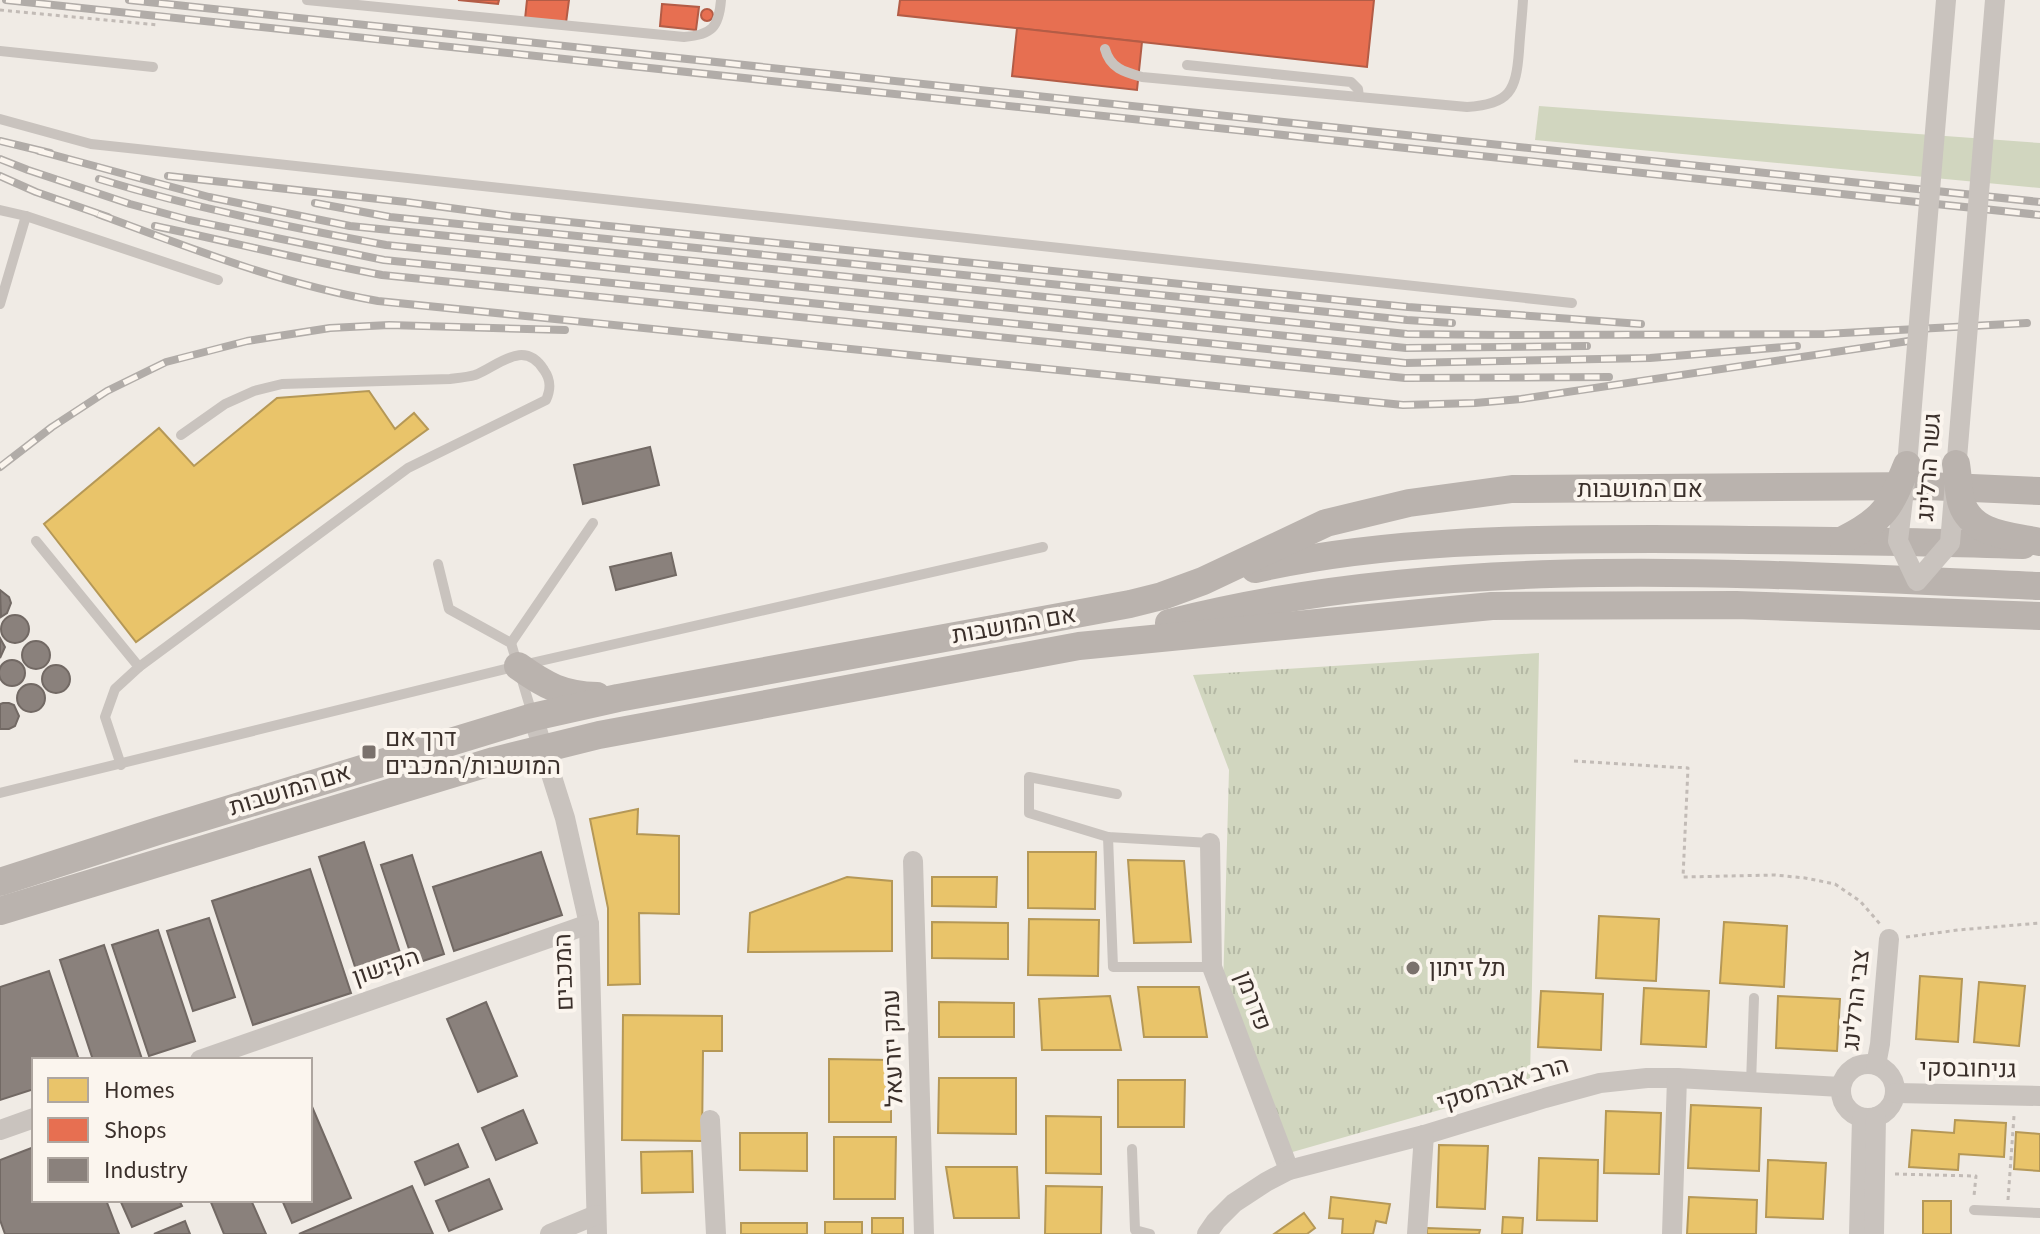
<svg xmlns="http://www.w3.org/2000/svg" width="2040" height="1234" viewBox="0 0 2040 1234" font-family="'Source Sans 3',Heebo,sans-serif">
  <defs>
    <pattern id="park-tufts" width="24" height="20" patternUnits="userSpaceOnUse" patternTransform="scale(2)"><rect width="24" height="20" fill="#d1d6bf"/><path d="M3 7l-1-3M5 7V3M7 7l1-3M15 17l-1-3M17 17v-4M19 17l1-3" fill="none" stroke="#b4b8a4"/></pattern>
  </defs>
  <rect width="100%" height="100%" fill="#f0ebe5"/>
  <!-- grass -->
  <path fill="#d1d6bf" d="M1539 106 2040 143V188L1535 140Z"/>
  <!-- park -->
  <path fill="url(#park-tufts)" d="M1539 653 1530 1078 1478 1099 1289 1153 1223 989 1229 770 1193 675Z"/>
  <!-- homes -->
  <g fill="#e9c46a" stroke="#b59857" stroke-width="2">
    <path d="M369 391 395 429 414 413 428 429 136 642 44 524 159 428 194 466 277 398Z"/>
    <path d="M638 809 637 834 679 836V914L639 913 640 984 608 985V908L590 819Z"/>
    <path d="M1028 852H1096L1095 909 1028 908Z"/>
    <path d="M1128 860 1184 861 1191 942 1134 943Z"/>
    <path d="M847 877 892 881V951L748 952 750 913Z"/>
    <path d="M932 877H997L996 907 932 906Z"/>
    <path d="M1599 916 1659 919 1656 981 1596 978Z"/>
    <path d="M1029 919 1099 920 1098 976 1028 975Z"/>
    <path d="M932 922 1008 923V959L932 958Z"/>
    <path d="M1724 922 1787 926 1784 987 1720 983Z"/>
    <path d="M1920 976 1962 979 1958 1042 1916 1039Z"/>
    <path d="M1979 982 2025 986 2019 1046 1974 1042Z"/>
    <path d="M1138 987H1199L1207 1037H1144Z"/>
    <path d="M1644 988 1709 991 1706 1047 1641 1044Z"/>
    <path d="M1541 991 1603 994 1601 1050 1538 1047Z"/>
    <path d="M1110 996 1121 1050H1042L1039 999Z"/>
    <path d="M1778 996 1840 999 1837 1051 1776 1048Z"/>
    <path d="M939 1002 1014 1003V1037H939Z"/>
    <path d="M623 1015 722 1016V1051H703L702 1141 622 1140Z"/>
    <path d="M829 1059 891 1060V1122H829Z"/>
    <path d="M939 1078H1016V1134L938 1133Z"/>
    <path d="M1118 1080H1185L1184 1127H1118Z"/>
    <path d="M1691 1105 1761 1108 1759 1171 1688 1168Z"/>
    <path d="M1606 1111 1661 1113 1659 1174 1604 1173Z"/>
    <path d="M1046 1116 1101 1117V1174L1046 1173Z"/>
    <path d="M1955 1120 2006 1123 2004 1157 1959 1154 1958 1170 1909 1167 1912 1130 1954 1133Z"/>
    <path d="M2016 1132 2040 1134V1171L2014 1169Z"/>
    <path d="M740 1133H807V1171L740 1170Z"/>
    <path d="M834 1137H896L895 1199H834Z"/>
    <path d="M1439 1145 1488 1146 1485 1209 1437 1207Z"/>
    <path d="M692 1151 693 1192 642 1193 641 1152Z"/>
    <path d="M1539 1158 1598 1160 1597 1221 1537 1220Z"/>
    <path d="M1768 1160 1826 1163 1823 1219 1766 1217Z"/>
    <path d="M946 1167H1017L1019 1218H954Z"/>
    <path d="M1046 1186 1102 1187 1101 1234H1045Z"/>
    <path d="M1331 1197 1390 1204 1386 1223 1376 1221 1373 1234H1342L1343 1219 1329 1218Z"/>
    <path d="M1689 1197 1757 1200 1756 1234H1687Z"/>
    <rect x="1923" y="1201" width="28" height="33"/>
    <path d="M1304 1213 1315 1228 1307 1234H1274Z"/>
    <path d="M1503 1217 1523 1218 1522 1234H1502Z"/>
    <rect x="872" y="1218" width="31" height="16"/>
    <rect x="825" y="1222" width="37" height="12"/>
    <rect x="741" y="1223" width="66" height="11"/>
    <path d="M1427 1228 1480 1230 1479 1234H1427Z"/>
  </g>
  <!-- shops -->
  <g fill="#e76f51" stroke="#b35c46" stroke-width="2">
    <path d="M458 0H499L498 4Z"/>
    <path d="M527 0H569L566 23 525 19Z"/>
    <path d="M900 0H1374L1367 67 898 15Z"/>
    <path d="M662 4 699 7 696 30 660 26Z"/>
    <circle cx="707" cy="15" r="6"/>
    <path d="M1017 28 1142 42 1137 90 1012 76Z"/>
  </g>
  <!-- industry -->
  <g fill="#8a817c" stroke="#726964" stroke-width="2">
    <path d="M650 447 659 485 583 504 574 465Z"/>
    <path d="M671 553 676 575 616 590 610 567Z"/>
    <path d="M0 590 9 597 11 603 7 613 1 617Z"/>
    <circle cx="15" cy="629" r="14"/>
    <path d="M0 638 5 647 0 658Z"/>
    <circle cx="36" cy="655" r="14"/>
    <circle cx="12" cy="673" r="13"/>
    <circle cx="56" cy="679" r="14"/>
    <circle cx="31" cy="698" r="14"/>
    <path d="M3 703H9L14 705 19 716 15 726 9 729H0V704Z"/>
    <path d="M364 842 405 968 360 982 319 857Z"/>
    <path d="M541 852 562 915 454 951 433 887Z"/>
    <path d="M412 855 444 954 414 964 381 865Z"/>
    <path d="M310 869 351 993 253 1025 212 901Z"/>
    <path d="M209 918 235 997 193 1011 167 931Z"/>
    <path d="M158 930 195 1041 149 1056 112 945Z"/>
    <path d="M104 945 142 1059 138 1060H93L60 960Z"/>
    <path d="M49 971 79 1060H34V1089L0 1100V987Z"/>
    <path d="M486 1002 517 1076 478 1092 447 1019Z"/>
    <path d="M310 1102 351 1198 292 1223 282 1200H310Z"/>
    <path d="M523 1110 537 1143 496 1160 482 1128Z"/>
    <path d="M458 1144 468 1167 425 1185 415 1162Z"/>
    <path d="M34 1147V1200H106L119 1234H5L0 1220V1160Z"/>
    <path d="M489 1179 502 1209 449 1231 436 1201Z"/>
    <path d="M412 1186 433 1234H299Z"/>
    <path d="M120 1200H179L182 1206 132 1227Z"/>
    <path d="M210 1200H251L266 1234H224Z"/>
    <path d="M185 1221 190 1234H154Z"/>
  </g>
  <g fill="none" stroke-linecap="round" stroke-linejoin="round">
    <!-- path -->
    <g stroke="#c2bbb6" stroke-width="3" stroke-dasharray="4 4" stroke-linecap="butt">
      <path d="M0 10 158 25"/>
      <path d="M1574 761 1688 768 1683 877 1775 875 1805 878 1835 884 1860 901 1880 924"/>
      <path d="M1906 937 1958 930 2040 923"/>
      <path d="M1895 1174 1976 1176 1974 1196"/>
      <path d="M2008 1200 2014 1116"/>
    </g>
    <!-- service -->
    <g stroke="#c9c3be" stroke-width="10">
      <path d="M307 0 684 37C712 35 719 27 721 0"/>
      <path d="M1105 49C1110 68 1124 72 1142 77L1467 107C1510 104 1516 91 1519 51 1520 34 1522 17 1523 0"/>
      <path d="M0 51 153 67"/>
      <path d="M1187 65 1351 82 1358 89 1359 97"/>
      <path d="M0 119 91 144 1572 303"/>
      <path d="M0 210 26 216 218 280"/>
      <path d="M0 304 26 216"/>
      <path d="M36 541 139 667 115 689 105 717 121 765"/>
      <path d="M438 564 449 609 511 643 533 717"/>
      <path d="M511 643 593 523"/>
      <path d="M139 667 408 468 546 400C551 389 551 380 544 370 524 338 498 366 475 375 468 377 458 378 450 379L282 384 254 391 225 404 181 435"/>
      <path d="M0 793 518 666 1043 547"/>
      <path d="M1117 794 1029 777V813L1108 837 1210 843"/>
      <path d="M1108 837 1113 967H1212"/>
      <path d="M1751 1083 1754 998"/>
      <path d="M1132 1149 1135 1230 1150 1234"/>
      <path d="M1974 1210 2040 1213"/>
    </g>
    <!-- minor -->
    <g stroke="#c9c3be" stroke-width="20">
      <path d="M533 717 565 818 589 924 597 1234"/>
      <path d="M1210 843 1212 967 1289 1170"/>
      <path d="M913 861 924 1234"/>
      <path d="M200 1060 589 924"/>
      <circle cx="1868" cy="1091" r="27"/>
      <path d="M1876 1065 1880 1044 1889 939"/>
      <path d="M1896 1093 2040 1096"/>
      <path d="M710 1120 716 1234"/>
      <path d="M0 1130 34 1118"/>
      <path d="M550 1234 596 1215"/>
      <path d="M1207 1234 1216 1221 1234 1203 1266 1182 1289 1170 1424 1135 1545 1098 1600 1083 1647 1078H1677L1841 1087"/>
      <path d="M1417 1234 1424 1135"/>
      <path d="M1672 1234 1677 1078"/>
      <path d="M1859 1234 1862 1118"/>
      <path d="M1874 1234 1876 1117"/>
    </g>
    <!-- secondary -->
    <g stroke="#bab3ae" stroke-width="28">
      <path d="M1255 569C1386 540 1520 539 1653 539 1777 540 1900 541 2023 545"/>
      <path d="M1169 623C1450 551 1753 574 2040 586"/>
      <path d="M518 666C546 686 563 695 597 696"/>
      <path d="M0 882 158 831 533 717 618 698 1130 604 1162 596 1203 581 1326 523 1409 503 1512 489 1927 486 2040 491"/>
      <path d="M0 911 494 761 599 735 1079 646 1492 606 1736 605 2040 616"/>
    </g>
    <!-- rail casing -->
    <g stroke="#b1aca8" stroke-width="8">
      <g id="rail">
        <path d="M6 0 2040 215"/>
        <path d="M129 0 2040 202"/>
        <path d="M0 141 50 153"/>
        <path d="M39 151 209 197 350 226 1407 334 1502 335 1825 334 2027 323"/>
        <path d="M0 159 28 170 130 204 189 220 384 260 1405 363 1650 358 1797 346"/>
        <path d="M0 176 36 192 108 217"/>
        <path d="M168 176 406 202 510 216 1408 307 1641 324"/>
        <path d="M99 179C194 208 289 227 386 245L1406 348 1587 346"/>
        <path d="M315 203 390 217 1407 320 1452 323"/>
        <path d="M98 214C190 248 281 284 378 301L1403 405 1475 403 1521 399 1922 339"/>
        <path d="M155 226C231 242 306 261 382 275L1405 378 1609 377"/>
        <path d="M0 467 52 427 107 391 166 362 247 341 330 328 389 325 565 330"/>
      </g>
    </g>
    <!-- rail -->
    <use href="#rail" stroke="#fbf5ee" stroke-width="5" stroke-dasharray="15" stroke-linecap="butt"/>
    <!-- minor-bridge -->
    <path stroke="#c9c3be" stroke-width="20" d="M1946 0 1907 465 1898 541 1917 581 1950 543 1995 0"/>
    <!-- secondary-bridge -->
    <g stroke="#bab3ae" stroke-width="28">
      <path d="M1956 464C1958 476 1958 489 1961 501 1970 535 2012 536 2040 542"/>
      <path d="M1843 540C1885 519 1890 507 1907 465"/>
    </g>
  </g>
  <!-- markers -->
  <g fill="#7a716c" stroke="#fbf5ee" stroke-width="3">
    <rect x="361" y="744" width="16" height="16" rx="4"/>
    <circle cx="1413" cy="968" r="8"/>
  </g>
  <g text-anchor="middle" dominant-baseline="central" stroke-width="8" stroke-linejoin="round" paint-order="stroke">
    <!-- street labels -->
    <g font-size="24" fill="#3b302b" stroke="#fbf5ee">
      <text transform="translate(1929 467) rotate(-86)">גשר הרלינג</text>
      <text x="1640" y="489">אם המושבות</text>
      <text transform="translate(1014 625) rotate(-10)">אם המושבות</text>
      <text transform="translate(290 790) rotate(-17)">אם המושבות</text>
      <text transform="translate(386 967) rotate(-19)">הקישון</text>
      <text transform="translate(564 972) rotate(-92)">המכבים</text>
      <text transform="translate(1856 1000) rotate(-84)">צבי הרלינג</text>
      <text transform="translate(1253 1001) rotate(69)">פדרמן</text>
      <text transform="translate(893 1048) rotate(-92)">עמק יזרעאל</text>
      <text transform="translate(1968 1069) rotate(1)">גניחובסקי</text>
      <text transform="translate(1503 1084) rotate(-17)">הרב אברמסקי</text>
    </g>
    <!-- poi labels -->
    <g font-size="24" fill="#3b302b" stroke="#fbf5ee" text-anchor="start">
      <text x="385" y="738">דרך אם<tspan x="385" dy="28">המושבות/המכבים</tspan></text>
      <text x="1429" y="968">תל זיתון</text>
    </g>
  </g>
  <!-- legend -->
  <rect x="32" y="1058" width="280" height="144" fill="#fbf5ee" stroke="#aea6a0" stroke-width="2"/>
  <rect x="48" y="1078" width="40" height="24" fill="#e9c46a" stroke="#aea6a0" stroke-width="2"/>
  <text x="104" y="1098" font-size="24" fill="#3b302b">Homes</text>
  <rect x="48" y="1118" width="40" height="24" fill="#e76f51" stroke="#aea6a0" stroke-width="2"/>
  <text x="104" y="1138" font-size="24" fill="#3b302b">Shops</text>
  <rect x="48" y="1158" width="40" height="24" fill="#8a817c" stroke="#aea6a0" stroke-width="2"/>
  <text x="104" y="1178" font-size="24" fill="#3b302b">Industry</text>
</svg>
